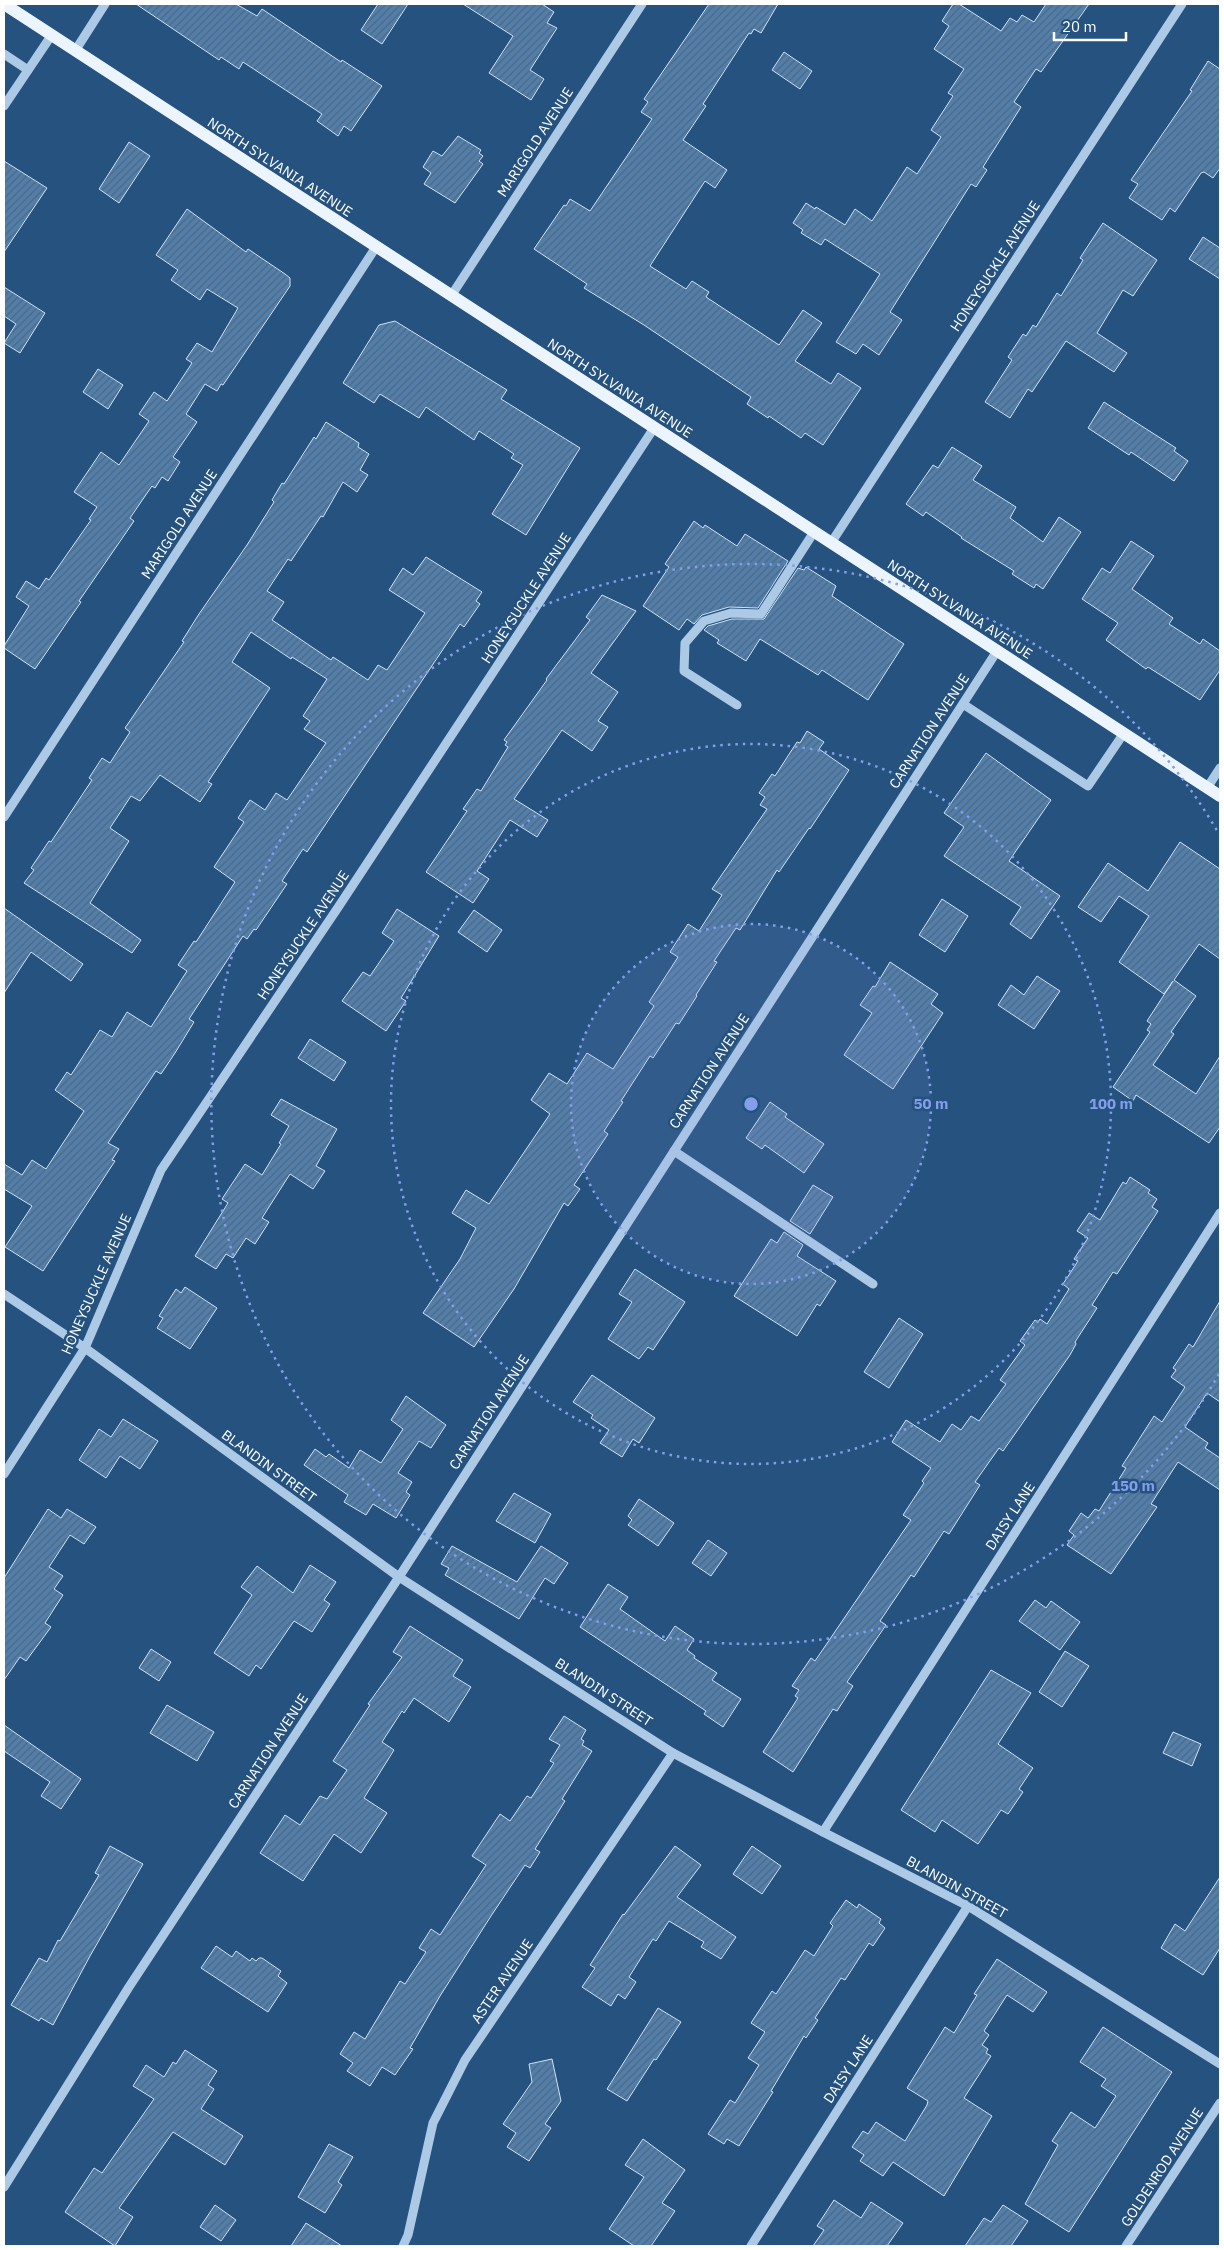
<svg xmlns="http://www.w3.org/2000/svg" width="1224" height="2250" viewBox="0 0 1224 2250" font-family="'IBM Plex Sans',sans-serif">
  <defs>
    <pattern id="building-hatch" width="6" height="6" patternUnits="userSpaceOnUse" patternTransform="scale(1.25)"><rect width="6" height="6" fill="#527eaa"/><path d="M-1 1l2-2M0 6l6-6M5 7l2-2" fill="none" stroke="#4f6880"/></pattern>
  </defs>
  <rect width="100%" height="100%" fill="#25527f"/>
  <!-- building -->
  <g fill="url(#building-hatch)" stroke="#cfe2f5">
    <path d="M136 4H236L257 16 262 9 341 62 342 60 382 86 351 131 344 126 338 136 317 121 322 114 243 62 239 69 221 57 219 60Z"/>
    <path d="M378 4H408L382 44 361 30Z"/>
    <path d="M463 4H542L554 12 547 23 557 28 530 70 544 79 531 100 489 73 513 36Z"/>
    <path d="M709 4H778L761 33 754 29 751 34 749 33 703 104 706 106 683 140 727 170 715 188 705 181 650 266 686 289 692 281 709 292 706 297 779 345 803 310 822 323 795 361 831 384 838 373 861 388 823 445 805 433 801 438 769 416 768 418 747 404 751 397 644 325 584 288 587 284 534 249 564 205 566 206 570 199 590 211 652 119 641 112 648 102 644 99Z"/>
    <path d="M953 4H959L1001 31 1010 18 1017 22 1022 15 1034 22 1046 4H1089L1041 72 1036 69 1014 102 1021 107 983 167 987 170 976 187 971 184 890 312 902 320 879 355 863 344 856 354 836 342 880 274 825 239 821 245 801 233 803 230 793 223 806 203 815 209 816 207 845 225 855 209 872 221 907 167 917 174 941 137 931 130 953 96 948 93 964 69 934 49 949 26 942 21Z"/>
    <path d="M784 52 812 71 800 89 772 70Z"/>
    <path d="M1208 61 1220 69V168L1213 178 1204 172 1201 173 1175 212 1170 208 1162 220 1129 198 1138 184 1131 180 1192 91 1190 90Z"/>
    <path d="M458 136 481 150 479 153 483 156 479 161 483 164 455 203 424 184 431 173 423 167 433 151 442 156Z"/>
    <path d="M129 142 150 156 119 203 99 189Z"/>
    <path d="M4 161 47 188 4 252Z"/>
    <path d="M187 209 246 252 248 249 285 274 290 278V286L223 385 221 384 217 391 205 384 186 414 197 422 173 457 180 462 168 481 162 477 155 488 152 486 130 518 134 521 79 601 81 602 35 669 4 648V646L29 606 16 597 26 581 39 589 46 578 49 580 91 520 89 519 97 507 74 492 101 452 119 465 149 421 139 414 154 392 167 401 192 363 186 359 197 343 212 352 238 308 207 289 200 300 171 280 178 270 156 255Z"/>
    <path d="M1103 223 1157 260 1133 296 1123 290 1097 333 1127 353 1114 372 1066 341 1032 392 1028 389 1010 418 985 402 1012 360 1008 357 1023 334 1026 336 1033 325 1036 327 1057 293 1061 296 1083 260 1080 258Z"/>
    <path d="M1203 237 1220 248V279L1189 259Z"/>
    <path d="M4 287 45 313 20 353 4 343 16 324 4 316Z"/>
    <path d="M395 321 507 390 501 399 580 448 526 535 492 514 523 465 511 458 514 454 479 431 474 440 426 407 419 418 380 394 374 403 343 383 379 325Z"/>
    <path d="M98 369 123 385 108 409 83 392Z"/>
    <path d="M1104 402 1176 448 1174 451 1188 461 1174 481 1131 452 1129 455 1088 428Z"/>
    <path d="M326 422 359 443 358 447 369 454 360 470 368 475 357 492 343 482 323 517 321 516 291 561 288 559 267 591 284 602 272 620 331 660 333 657 368 680 378 665 387 670 425 613 389 590 403 568 413 575 426 557 482 592 476 601 480 604 464 627 460 624 307 852 303 849 282 881 287 884 256 930 254 929 247 939 243 936 189 1019 194 1022 175 1053 161 1074 156 1071 108 1143 119 1149 112 1160 115 1161 43 1271 5 1247 32 1206 4 1189V1164L22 1175 32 1160 46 1169 84 1111 55 1090 67 1072 71 1075 100 1030 112 1037 127 1012 151 1027 187 971 178 965 194 941 196 942 235 882 214 867 244 822 238 818 250 800 265 810 276 793 287 800 326 743 304 729 310 721 303 716 327 679 292 657 291 659 251 632 232 662 270 688 208 782 212 784 200 802 160 775 140 801 131 796 110 828 129 841 90 903 141 940 132 953 24 883 34 870 31 868 49 841 51 842 92 780 89 778 102 758 110 763 130 732 125 728 184 642 182 641 199 614 247 545 274 502 272 500 282 483 284 484 314 437 316 439Z"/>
    <path d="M952 447 982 466 973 480 1016 507 1010 518 1043 542 1059 517 1081 532 1043 589 1036 584 1034 588 1012 574 1014 571 961 538 962 537 926 512 923 516 906 504 933 465 938 468Z"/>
    <path d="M694 521 703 528 705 525 737 546 745 534 788 561 758 608 729 607 702 615 694 624 687 619 679 630 643 606 669 567 665 564Z"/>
    <path d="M1131 541 1154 556 1132 589 1173 618 1169 624 1200 644 1203 639 1220 651V670L1200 700 1148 667 1146 669 1106 640 1118 623 1082 599 1102 568 1110 573Z"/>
    <path d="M806 567 836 586 832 596 904 644 868 700 822 670 818 675 760 639 746 661 717 643 719 640 704 630 708 626 732 619H764L798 568 804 570Z"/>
    <path d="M602 595 636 611 591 673 618 692 598 721 608 727 592 751 562 730 514 799 548 820 537 837 510 820 477 871 489 879 473 903 426 872 467 811 463 809 477 789 481 791 500 760 508 747 505 745 507 742 504 740 547 680 546 679 590 620 586 617Z"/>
    <path d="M807 731 824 742 819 749 849 770 810 829 809 828 779 872 777 870 740 930 736 928 714 961 717 962 696 995 697 996 679 1024 676 1023 653 1058 650 1056 621 1101 623 1102 604 1131 608 1134 574 1185 580 1189 568 1206 564 1203 514 1289 474 1347 423 1313 460 1259 476 1228 452 1213 466 1190 489 1204 550 1114 531 1100 549 1073 567 1084 587 1053 613 1069 654 1006 649 1002 678 957 670 952 688 924 699 931 722 895 712 889 767 809 760 805 765 797 759 793 772 774 775 776 797 742 800 743Z"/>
    <path d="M986 753 1051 800 1009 861 1060 896 1031 939 1010 924 1021 907 944 856 964 827 944 813Z"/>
    <path d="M1180 842 1220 869V959L1199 944 1174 980 1196 996 1171 1032 1174 1034 1153 1065 1196 1094 1220 1056V1127L1209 1143 1136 1095 1133 1101 1113 1087 1150 1032 1147 1030 1151 1024 1147 1021 1173 981 1164 994 1119 962 1149 916 1119 896 1101 922 1078 907 1108 863 1148 891Z"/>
    <path d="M942 899 968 916 945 952 919 935Z"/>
    <path d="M4 908 83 964 71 981 31 952 4 993Z"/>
    <path d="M397 909 439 936 401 998 406 1001 386 1031 342 1001 363 972 370 976 394 941 382 933Z"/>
    <path d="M474 910 502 930 487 952 458 932Z"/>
    <path d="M890 962 938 994 931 1004 943 1013 893 1089 844 1055 872 1013 860 1005 873 986 875 987Z"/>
    <path d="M1037 976 1060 991 1034 1029 998 1005 1011 985 1024 995Z"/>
    <path d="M310 1039 346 1062 334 1081 298 1058Z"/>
    <path d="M281 1099 337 1129 316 1166 325 1171 313 1189 290 1174 262 1218 269 1222 255 1244 246 1238 233 1258 226 1254 216 1269 195 1256 228 1203 222 1199 245 1164 262 1175 281 1144 279 1143 289 1126 271 1115Z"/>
    <path d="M770 1102 787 1114 785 1117 824 1144 804 1173 765 1145 762 1149 746 1138Z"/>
    <path d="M1130 1177 1150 1190 1148 1193 1157 1199 1152 1207 1158 1211 1117 1274 1113 1272 1092 1305 1097 1308 1075 1342 1076 1344 1070 1355 1003 1451 999 1448 975 1482 980 1485 949 1534 944 1531 914 1577 911 1575 880 1621 886 1625 847 1682 853 1686 837 1711 833 1709 793 1772 763 1752 798 1698 795 1696 799 1690 792 1686 811 1658 815 1661 911 1520 903 1515 924 1483 922 1481 931 1468 892 1442 906 1420 940 1442 952 1424 961 1430 971 1416 979 1421 1006 1384 1000 1380 1025 1345 1020 1341 1035 1320 1038 1322 1040 1319 1047 1324 1069 1289 1063 1284 1078 1261 1074 1259 1088 1238 1077 1231 1089 1213 1100 1220 1123 1182 1126 1184Z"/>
    <path d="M813 1185 833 1197 810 1234 790 1221Z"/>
    <path d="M784 1232 803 1245 797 1256 836 1281 820 1306 817 1304 797 1336 734 1296 771 1239 777 1243Z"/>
    <path d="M635 1269 685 1302 653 1350 648 1347 639 1359 608 1339 632 1302 619 1294Z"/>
    <path d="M185 1287 217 1308 190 1349 157 1328 163 1318 159 1316 176 1289 181 1293Z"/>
    <path d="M1220 1301V1402L1207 1393 1185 1427 1208 1443 1205 1448 1220 1458V1490L1178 1462 1151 1504 1157 1507 1111 1574 1067 1545 1074 1535 1069 1531 1081 1513 1088 1518 1095 1509 1099 1511 1126 1468 1122 1466 1154 1416 1162 1422 1185 1387 1171 1377 1176 1370 1173 1368 1189 1344 1193 1347Z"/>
    <path d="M899 1318 923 1334 889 1388 864 1372Z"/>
    <path d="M592 1375 655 1418 639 1443 633 1439 622 1457 600 1443 609 1430 591 1418 593 1415 573 1402Z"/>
    <path d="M406 1396 446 1425 431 1448 419 1441 398 1473 412 1482 406 1492 410 1495 396 1518 373 1504 366 1515 344 1502 348 1495 304 1465 315 1449 326 1457 329 1454 349 1468 360 1450 381 1463 403 1429 391 1420Z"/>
    <path d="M123 1419 158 1441 140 1469 120 1456 106 1478 79 1460 99 1429 111 1437Z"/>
    <path d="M514 1493 551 1514 535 1543 496 1521Z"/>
    <path d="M639 1499 674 1523 658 1546 628 1525 632 1520 628 1516Z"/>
    <path d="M48 1509 61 1518 67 1509 96 1527 84 1544 70 1535 49 1567 63 1576 54 1589 63 1595 45 1623 51 1627 26 1661 20 1657 4 1680V1578Z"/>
    <path d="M708 1540 727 1553 711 1576 692 1563Z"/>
    <path d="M452 1546 517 1582 541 1546 568 1563 554 1584 545 1578 519 1619 445 1575 449 1568 441 1564Z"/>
    <path d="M310 1565 336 1582 324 1600 330 1604 312 1632 294 1621 261 1669 256 1665 249 1676 214 1653 252 1595 241 1587 257 1566 293 1593Z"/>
    <path d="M608 1584 628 1597 620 1609 665 1641 675 1626 694 1639 687 1650 695 1656 694 1658 717 1673 712 1680 741 1699 723 1727 704 1714 706 1711 580 1627Z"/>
    <path d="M1035 1600 1046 1608 1051 1601 1080 1622 1060 1650 1019 1621Z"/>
    <path d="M410 1626 463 1660 453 1676 471 1687 449 1722 414 1698 404 1713 402 1711 382 1742 394 1750 364 1798 387 1813 361 1853 334 1834 303 1881 260 1853 285 1815 300 1825 320 1796 327 1799 347 1770 333 1761 370 1705 368 1704 402 1657 393 1652Z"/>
    <path d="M151 1649 171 1662 159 1681 139 1668Z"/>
    <path d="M1065 1651 1089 1666 1062 1707 1039 1692Z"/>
    <path d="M991 1670 1031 1693 998 1744 1033 1768 1019 1789 1023 1792 1008 1814 1001 1810 978 1844 942 1820 935 1832 901 1810Z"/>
    <path d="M167 1705 214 1732 197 1761 150 1733Z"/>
    <path d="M564 1716 586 1730 581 1739 584 1741 582 1745 592 1751 562 1799 565 1801 535 1849 540 1852 530 1868 525 1865 491 1916 440 1996 410 2048 413 2049 395 2075 382 2067 370 2086 347 2071 353 2063 340 2054 354 2032 365 2039 400 1981 405 1984 426 1952 419 1948 431 1929 440 1935 486 1865 472 1856 500 1814 510 1821 527 1796 531 1798 554 1763 550 1761 560 1745 549 1739Z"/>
    <path d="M4 1725 81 1779 61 1809 41 1796 50 1782 4 1751Z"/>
    <path d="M1173 1732 1201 1744 1192 1766 1163 1753Z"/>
    <path d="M110 1846 143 1864 90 1956 53 2025 41 2018 39 2021 11 2005 39 1958 47 1962 58 1940 60 1941 99 1875 95 1873Z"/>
    <path d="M675 1846 701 1865 677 1897 736 1937 721 1959 701 1947 704 1942 669 1921 656 1941 653 1939 629 1977 636 1982 625 1999 618 1994 611 2006 582 1987 595 1968 590 1965 623 1914 624 1915Z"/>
    <path d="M752 1846 781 1866 762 1894 733 1874Z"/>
    <path d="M1220 1877V1948L1203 1975 1161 1948 1175 1924 1185 1931Z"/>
    <path d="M846 1900 857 1908 859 1904 881 1919 879 1923 885 1928 873 1946 869 1943 845 1980 841 1978 815 2018 818 2020 806 2038 804 2036 771 2091 773 2092 739 2146 727 2139 724 2144 708 2134 730 2100 735 2103 759 2065 748 2058 765 2032 751 2023 772 1991 776 1994 805 1950 814 1956 833 1926 830 1923Z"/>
    <path d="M216 1946 232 1957 236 1951 250 1961 252 1958 256 1961 259 1958H262L281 1971 278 1976 287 1983 268 2012 201 1968Z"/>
    <path d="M997 1959 1047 1992 1033 2012 1007 1995 984 2031 989 2035 982 2045 988 2049 986 2053 991 2056 964 2098 992 2116 944 2196 893 2162 883 2176 860 2161 864 2155 852 2147 863 2131 868 2134 876 2122 905 2141 927 2105 928 2101 907 2088 945 2027 954 2033 977 1995 974 1994Z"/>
    <path d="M658 2008 681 2022 656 2060 654 2059 627 2101 607 2089Z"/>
    <path d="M1103 2027 1172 2072 1069 2232 1025 2204 1058 2145 1052 2141 1071 2112 1095 2128 1116 2096 1101 2086 1106 2079 1080 2062Z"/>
    <path d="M185 2050 217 2071 208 2085 214 2089 201 2109 243 2136 225 2165 173 2132 119 2208 133 2217 115 2246 65 2212 94 2168 102 2173 154 2099 133 2086 146 2065 164 2077 173 2062 176 2064Z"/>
    <path d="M552 2059 561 2101 545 2124 551 2128 529 2161 507 2147 516 2133 503 2124 532 2082 529 2064Z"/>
    <path d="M643 2139 685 2170 662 2203 675 2211 651 2246H634L609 2229 644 2177 625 2165Z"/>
    <path d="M329 2144 353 2157 338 2182 342 2185 325 2213 298 2197Z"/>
    <path d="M834 2200 861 2218 871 2202 903 2223 887 2246H813L824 2230 817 2226Z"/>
    <path d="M215 2205 236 2220 221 2241 200 2227Z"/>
    <path d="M1003 2205 1028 2221 1011 2246H965L984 2218 991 2222Z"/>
    <path d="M306 2223 342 2246H291Z"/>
  </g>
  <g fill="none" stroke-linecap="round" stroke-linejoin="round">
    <!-- minor -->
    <g stroke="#acc9e6" stroke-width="9">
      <path d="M75 51 105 4"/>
      <path d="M4 54 28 70"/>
      <path d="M4 106 51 36"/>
      <path d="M451 296 642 4"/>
      <path d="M831 543 1182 4"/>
      <path d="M963 704 1088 786 1124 733"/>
      <path d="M737 705 684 671 685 643 704 621 731 613 761 614 814 532"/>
      <path d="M1207 788 1220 768"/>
      <path d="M4 817 376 247"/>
      <path d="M674 1151 873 1284"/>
      <path d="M4 1294 85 1348 399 1577 673 1753 823 1832 968 1906 1220 2064"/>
      <path d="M4 1474 85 1348 161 1170 339 906 654 428"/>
      <path d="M823 1832 1220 1213"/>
      <path d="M4 2187 129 1987 399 1577 997 651"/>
      <path d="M403 2246 408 2235 433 2123 465 2060 673 1753"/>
      <path d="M751 2246 968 1906"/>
      <path d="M1126 2246 1220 2103"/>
    </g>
    <!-- major -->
    <path stroke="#ecf4fd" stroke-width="12" d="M4 4 1220 796"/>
  </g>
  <!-- distance rings -->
  <circle cx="751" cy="1104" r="180" fill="#839eea" fill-opacity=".12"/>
  <g fill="none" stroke="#839eea" stroke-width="2.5" stroke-dasharray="2.5 5">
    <circle cx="751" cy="1104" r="180"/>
    <circle cx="751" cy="1104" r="360"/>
    <path d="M1219 1374A540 540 0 1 1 1219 834"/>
  </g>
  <g text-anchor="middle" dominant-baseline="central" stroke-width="5" stroke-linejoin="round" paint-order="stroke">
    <!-- street labels -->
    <g font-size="14" fill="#fff" stroke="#25527f">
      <text transform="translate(535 142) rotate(-57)">MARIGOLD AVENUE</text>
      <text transform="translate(280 167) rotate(33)">NORTH SYLVANIA AVENUE</text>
      <text transform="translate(995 266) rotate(-57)">HONEYSUCKLE AVENUE</text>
      <text transform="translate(620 388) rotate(33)">NORTH SYLVANIA AVENUE</text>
      <text transform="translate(179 524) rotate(-57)">MARIGOLD AVENUE</text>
      <text transform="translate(526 598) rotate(-57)">HONEYSUCKLE AVENUE</text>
      <text transform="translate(960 609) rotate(33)">NORTH SYLVANIA AVENUE</text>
      <text transform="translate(929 731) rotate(-57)">CARNATION AVENUE</text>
      <text transform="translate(303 935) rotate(-56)">HONEYSUCKLE AVENUE</text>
      <text transform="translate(709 1071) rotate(-57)">CARNATION AVENUE</text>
      <text transform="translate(96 1284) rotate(-66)">HONEYSUCKLE AVENUE</text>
      <text transform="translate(489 1412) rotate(-57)">CARNATION AVENUE</text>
      <text transform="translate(269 1466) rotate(36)">BLANDIN STREET</text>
      <text transform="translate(1010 1516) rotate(-57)">DAISY LANE</text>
      <text transform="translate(604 1692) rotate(33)">BLANDIN STREET</text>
      <text transform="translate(268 1751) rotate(-57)">CARNATION AVENUE</text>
      <text transform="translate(957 1887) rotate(29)">BLANDIN STREET</text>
      <text transform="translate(502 1981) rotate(-56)">ASTER AVENUE</text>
      <text transform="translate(848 2069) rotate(-57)">DAISY LANE</text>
      <text transform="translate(1162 2167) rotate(-57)">GOLDENROD AVENUE</text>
    </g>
  </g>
  <circle cx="751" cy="1104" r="8" fill="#839eea" stroke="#25527f" stroke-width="2.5"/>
  <g font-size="15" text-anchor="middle" font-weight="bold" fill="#839eea" stroke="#25527f" stroke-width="5" stroke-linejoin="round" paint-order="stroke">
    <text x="931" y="1109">50 m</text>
    <text x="1111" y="1109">100 m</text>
    <text x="1133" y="1491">150 m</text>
  </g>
  <!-- border -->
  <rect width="1224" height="2250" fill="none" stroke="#ffffff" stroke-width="10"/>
  <!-- scale -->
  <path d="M1054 32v8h72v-8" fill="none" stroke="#ffffff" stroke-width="2.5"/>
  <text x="1062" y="32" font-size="15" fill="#ffffff" stroke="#25527f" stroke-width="4" paint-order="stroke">20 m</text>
</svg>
